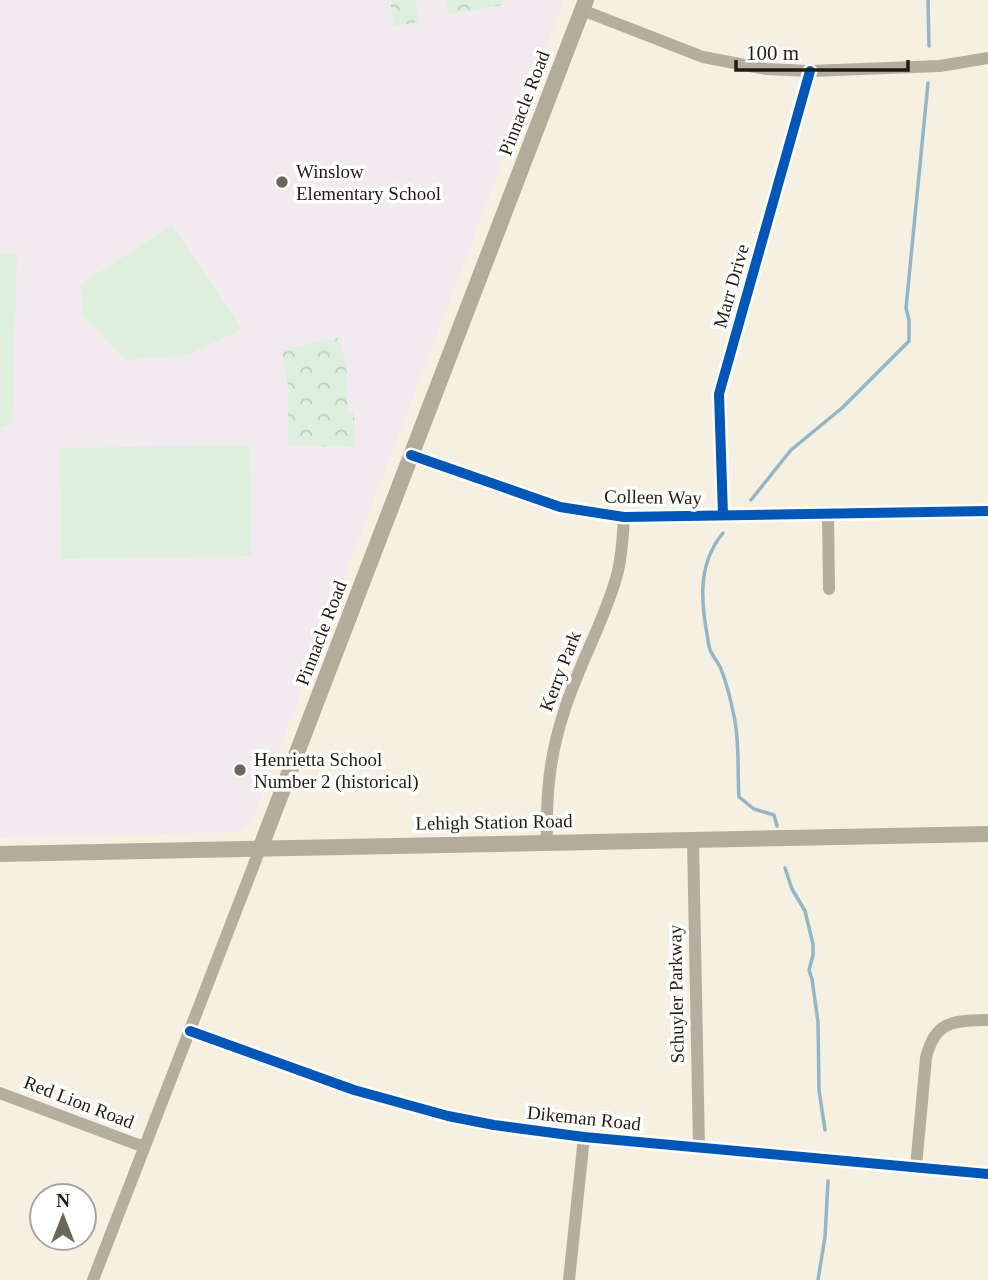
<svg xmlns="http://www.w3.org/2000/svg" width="988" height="1280" viewBox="0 0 988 1280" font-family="Georgia,serif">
  <defs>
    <pattern id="park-crowns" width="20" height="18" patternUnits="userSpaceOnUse" patternTransform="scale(1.75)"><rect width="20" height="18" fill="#def0dd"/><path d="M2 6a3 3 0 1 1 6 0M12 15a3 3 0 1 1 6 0" fill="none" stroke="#becdbd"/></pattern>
  </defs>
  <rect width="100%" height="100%" fill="#f5f0e1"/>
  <!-- education -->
  <path fill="#f1eaef" d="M0 0H564L252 821 238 832 0 838Z"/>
  <!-- grass -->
  <g fill="#def0dd">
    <path d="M172 225 242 329 188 355 125 360 84 316 80 285Z"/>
    <path d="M0 253H17L12 423 0 428Z"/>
    <path d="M249 445 251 556 62 559 60 448Z"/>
  </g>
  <!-- park -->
  <g fill="url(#park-crowns)">
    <path d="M390 0H415L419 22 394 26Z"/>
    <path d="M446 0H502L503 5 448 14Z"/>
    <path d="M339 338 346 365 348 412H354V447L288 445V387L281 349Z"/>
  </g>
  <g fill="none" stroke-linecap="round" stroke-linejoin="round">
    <!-- stream -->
    <g stroke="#94b5c5" stroke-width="3.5">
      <path d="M928 0 929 46"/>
      <path d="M751 500 791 450 842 408 909 341V320L906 308 928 83"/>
      <path d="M723 533C695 567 702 606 709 646 710 654 718 661 721 669 727 684 731 701 734 716 740 743 737 770 739 797L754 809 774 815 777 826"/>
      <path d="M785 868 792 889 805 911 813 944V955L809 970 812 979 818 1022 819 1090 825 1130"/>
      <path d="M818 1280 825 1237 828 1181"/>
    </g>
    <!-- minor -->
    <g stroke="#b4aea0" stroke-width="12">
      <path d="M582 10 703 57 766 69 810 71 940 66 988 58"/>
      <path d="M411 455 560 507 624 517 988 511"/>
      <path d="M828 514 829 589"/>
      <path d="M723 515 719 394 810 71"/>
      <path d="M693 840 699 1148"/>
      <path d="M547 842C546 798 549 758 563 715 577 667 604 623 617 575 622 556 623 536 624 517"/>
      <path d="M190 1031 354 1090 448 1116 494 1125 584 1137 988 1174"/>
      <path d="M0 1093 144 1147"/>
      <path d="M916 1167 926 1058C935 1020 954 1021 988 1020"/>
      <path d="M93 1280 260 849"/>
      <path d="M569 1280 584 1137"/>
    </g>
    <!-- major -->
    <g stroke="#b4ac9a" stroke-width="16">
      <path d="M260 849 586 0"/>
      <path d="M0 854 988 834"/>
    </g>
    <!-- cycleway casing -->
    <g stroke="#fff" stroke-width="15">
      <g id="cycleway">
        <path d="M411 455 560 507 624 517 988 511"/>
        <path d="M723 515 719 394 810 71"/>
        <path d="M190 1031 354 1090 448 1116 494 1125 584 1137 988 1174"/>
      </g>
    </g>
    <!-- cycleway -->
    <use href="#cycleway" stroke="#0057b8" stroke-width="10"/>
  </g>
  <!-- markers -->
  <g fill="#6b675a" stroke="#fff" stroke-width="2.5">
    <circle cx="282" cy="182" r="7"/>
    <circle cx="240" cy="770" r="7"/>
  </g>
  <g text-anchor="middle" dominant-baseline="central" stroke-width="7" stroke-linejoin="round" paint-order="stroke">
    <!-- street labels -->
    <g font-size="19" fill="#211d11" stroke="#fff">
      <text transform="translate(524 103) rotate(-69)">Pinnacle Road</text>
      <text transform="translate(731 286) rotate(-74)">Marr Drive</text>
      <text transform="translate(653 497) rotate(1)">Colleen Way</text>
      <text transform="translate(321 633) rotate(-69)">Pinnacle Road</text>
      <text transform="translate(560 671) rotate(-69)">Kerry Park</text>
      <text transform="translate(494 822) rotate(-1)">Lehigh Station Road</text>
      <text transform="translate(676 994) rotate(-91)">Schuyler Parkway</text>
      <text transform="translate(79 1102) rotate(21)">Red Lion Road</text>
      <text transform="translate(584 1118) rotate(6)">Dikeman Road</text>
    </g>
    <!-- poi labels -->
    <g font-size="19" fill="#211d11" stroke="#fff" text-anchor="start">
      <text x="296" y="171">Winslow<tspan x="296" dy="22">Elementary School</tspan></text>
      <text x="254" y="759">Henrietta School<tspan x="254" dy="22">Number 2 (historical)</tspan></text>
    </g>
  </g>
  <!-- north arrow -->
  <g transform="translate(63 1217)"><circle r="33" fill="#ffffff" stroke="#a6a5a0" stroke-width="2"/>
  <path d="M0-5L12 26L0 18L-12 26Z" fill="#6b675a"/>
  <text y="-10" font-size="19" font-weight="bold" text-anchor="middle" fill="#211d11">N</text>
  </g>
  <!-- scale -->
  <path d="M736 60v10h172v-10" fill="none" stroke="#211d11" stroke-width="3.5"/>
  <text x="746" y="60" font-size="21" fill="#211d11" stroke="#ffffff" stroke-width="5" paint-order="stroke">100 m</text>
</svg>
